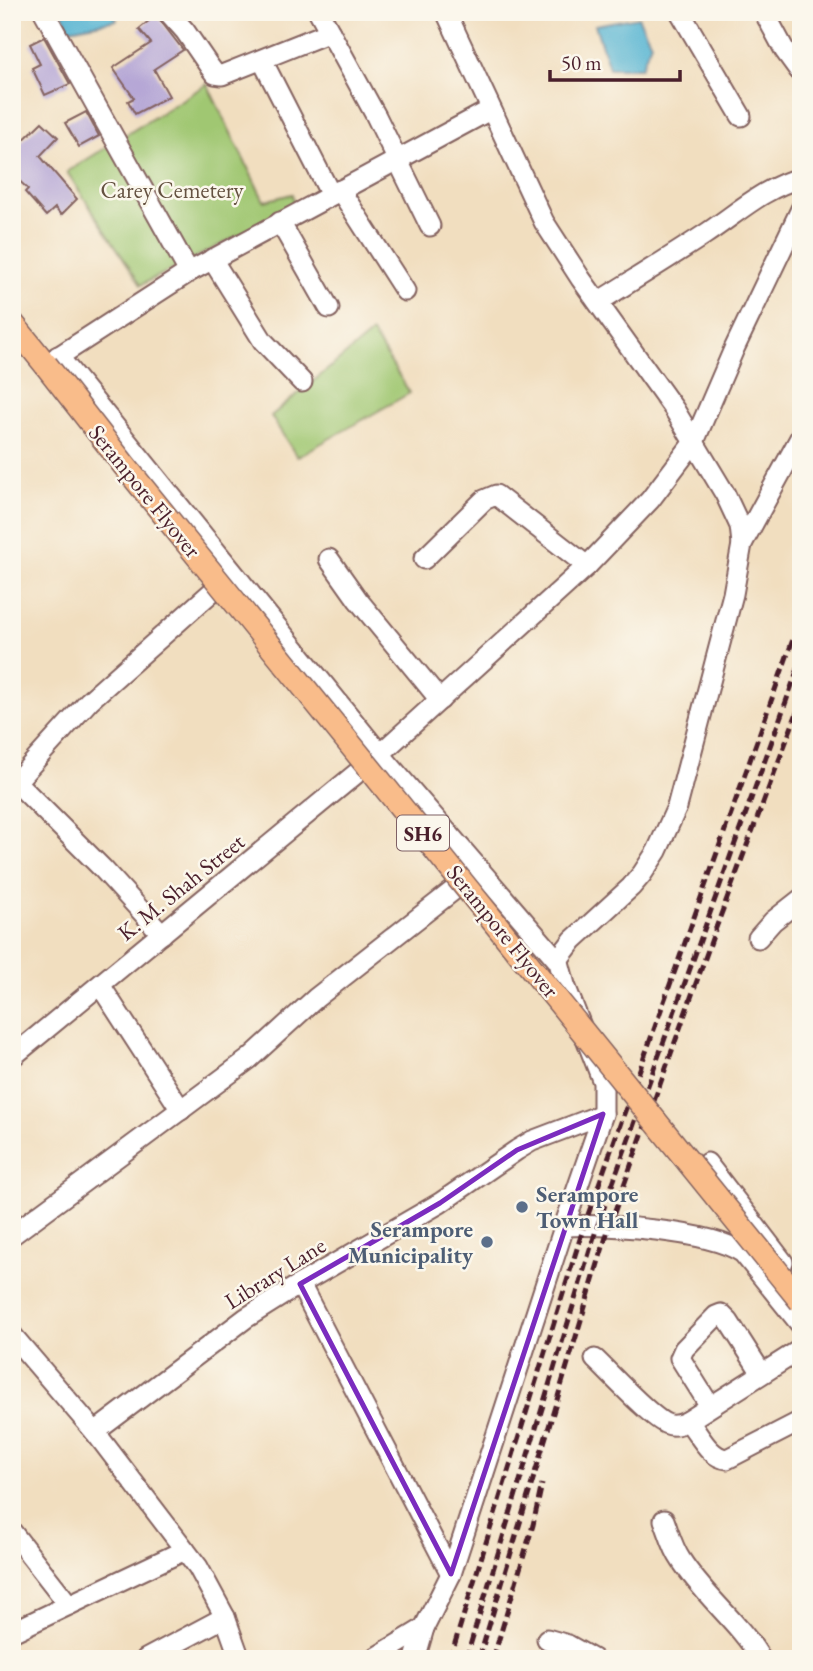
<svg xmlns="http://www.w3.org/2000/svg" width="813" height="1671" viewBox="0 0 813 1671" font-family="'EB Garamond',serif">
  <rect width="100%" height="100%" fill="#fbf7ec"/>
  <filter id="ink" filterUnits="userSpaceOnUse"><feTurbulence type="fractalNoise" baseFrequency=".0143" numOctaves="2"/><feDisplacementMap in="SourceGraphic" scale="14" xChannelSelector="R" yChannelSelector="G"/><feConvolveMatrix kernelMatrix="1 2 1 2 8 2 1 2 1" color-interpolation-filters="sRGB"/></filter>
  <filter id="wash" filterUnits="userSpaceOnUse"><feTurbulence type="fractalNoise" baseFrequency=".00686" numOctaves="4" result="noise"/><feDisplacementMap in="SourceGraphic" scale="28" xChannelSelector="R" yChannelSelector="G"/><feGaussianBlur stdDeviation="1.57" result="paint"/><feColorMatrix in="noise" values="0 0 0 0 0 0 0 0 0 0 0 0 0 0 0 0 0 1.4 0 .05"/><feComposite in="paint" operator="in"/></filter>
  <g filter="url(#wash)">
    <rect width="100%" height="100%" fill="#f1debf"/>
    <!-- green -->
    <g fill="#a0c772" stroke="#75734e" stroke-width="2">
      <path d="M207 84 264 201 292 194 295 207 141 285 67 172Z"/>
      <path d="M372 333 410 393 297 457 271 416Z"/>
    </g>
    <!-- water -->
    <g fill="#54b4d2" stroke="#4f6a7e" stroke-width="2">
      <path d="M62 12H113L117 20 69 29Z"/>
      <path d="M638 17 651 43 641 68H609L595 25Z"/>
    </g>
    <g id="blocks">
      <!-- building -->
      <g fill="#b6a7d6">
        <path d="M156 15 183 50 154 69 169 96 135 114 128 101 134 98 113 68 151 43 139 29Z"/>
        <path d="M44 37 70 84 45 95 32 68 40 64 30 44Z"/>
        <path d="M86 112 99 136 79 147 65 123Z"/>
        <path d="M42 122 58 137 40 156 77 199 61 215 55 208 46 216 25 192 28 189 12 174V151Z"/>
      </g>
    </g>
  </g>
  <g filter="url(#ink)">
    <use href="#blocks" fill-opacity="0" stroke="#84625f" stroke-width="2"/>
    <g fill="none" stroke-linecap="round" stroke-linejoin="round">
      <!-- minor casing -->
      <g stroke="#84625f" stroke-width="23">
        <g id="minor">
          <path d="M44 12 189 272"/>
          <path d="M168 12 185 31 209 66 215 74 222 75 330 32"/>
          <path d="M319 12 376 116 430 226"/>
          <path d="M680 12 741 116"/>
          <path d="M764 12 785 51 801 73"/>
          <path d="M262 60 331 195"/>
          <path d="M340 190 405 291"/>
          <path d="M280 222 329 308"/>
          <path d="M212 259 263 341 302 382"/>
          <path d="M598 302C633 280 669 258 704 235 735 215 764 187 801 178"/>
          <path d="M58 356 380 754 559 962"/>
          <path d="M50 362 189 272 490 110"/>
          <path d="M742 544 801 436"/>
          <path d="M329 559 358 600 440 700"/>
          <path d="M424 559 484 500 496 495 587 566"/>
          <path d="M16 782 103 869 162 934"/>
          <path d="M12 786 89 701 232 574"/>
          <path d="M758 938 773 921 801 899"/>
          <path d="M100 985 181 1110"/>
          <path d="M12 1057 380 754 587 566 650 500 694 442 734 349 801 209"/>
          <path d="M707 1163 783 1262"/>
          <path d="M564 1226C605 1224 709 1230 743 1253L801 1325"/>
          <path d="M12 1235 249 1059 316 998 473 875"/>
          <path d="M300 1284 451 1574"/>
          <path d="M12 1335 95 1432 198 1567 225 1617 240 1659"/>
          <path d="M595 1359C610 1373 651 1418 667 1424 674 1427 682 1424 688 1421L801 1349"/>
          <path d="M710 1406 680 1358 684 1349 716 1316 721 1314 729 1322 761 1372"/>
          <path d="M688 1421C699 1433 709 1458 727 1459L801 1421"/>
          <path d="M95 1432 246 1318 300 1284 440 1203 517 1150 532 1141 603 1114"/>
          <path d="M664 1520C669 1533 673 1549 681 1560 704 1596 739 1622 761 1659"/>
          <path d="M12 1532 69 1605"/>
          <path d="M12 1632 185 1550"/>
          <path d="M547 1639 568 1645 593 1659"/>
          <path d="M146 1659 225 1617"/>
          <path d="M373 1659 424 1628 451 1574 567 1218 603 1114V1082L565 985 559 962 560 957 573 940 631 887 642 874 657 851 677 807 733 594 742 544 740 526 725 494 674 409 581 279 544 222 446 12"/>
          <path d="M415 1659 424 1628"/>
        </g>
      </g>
      <!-- major casing -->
      <g stroke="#84625f" stroke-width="26">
        <path id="major" d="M12 323 46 365"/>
      </g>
      <!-- minor -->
      <use href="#minor" stroke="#fff" stroke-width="19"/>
      <!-- major -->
      <use href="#major" stroke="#f9bc8a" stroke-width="23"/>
      <!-- rail -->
      <g stroke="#4a1f2b" stroke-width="5" stroke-dasharray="10 5" stroke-linecap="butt">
        <path d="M450 1659 584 1226 801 617"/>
        <path d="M466 1659 597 1227 801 660"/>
        <path d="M479 1659 609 1227 714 933 801 702"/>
        <path d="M493 1659 533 1525 542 1484"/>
      </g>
      <!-- major-bridge casing -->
      <g stroke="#84625f" stroke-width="26" stroke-linecap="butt">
        <path id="major-bridge" d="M46 365 124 465 801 1301"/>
      </g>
      <!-- major-bridge -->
      <use href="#major-bridge" stroke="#f9bc8a" stroke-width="23"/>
    </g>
  </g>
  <!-- marked area -->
  <path fill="none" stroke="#7b2cbf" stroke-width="5" stroke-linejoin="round" d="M603 1114 451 1574 300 1284 440 1203 517 1150Z"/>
  <!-- markers -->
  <g fill="#5c6f8a" stroke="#fbf7ec" stroke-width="2.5">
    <circle cx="522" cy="1207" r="7"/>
    <circle cx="487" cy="1242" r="7"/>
  </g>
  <g text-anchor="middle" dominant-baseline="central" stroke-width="5" stroke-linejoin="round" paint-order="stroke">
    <!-- shield labels -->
    <rect fill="#fbf7ec" stroke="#7f6065" stroke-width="2" x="397" y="815.5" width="52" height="35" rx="5"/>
    <g font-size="21" font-weight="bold" fill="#4a1f2b">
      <text x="423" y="833">SH6</text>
    </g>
    <!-- park labels -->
    <g font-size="23" fill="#645140" stroke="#fbf7ec">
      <text x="172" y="190">Carey Cemetery</text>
    </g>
    <!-- street labels -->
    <g font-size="23" fill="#4a1f2b" stroke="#fbf7ec">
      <text transform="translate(145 491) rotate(51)">Serampore Flyover</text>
      <text transform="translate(181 887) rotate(-39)">K. M. Shah Street</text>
      <text transform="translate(503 931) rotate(51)">Serampore Flyover</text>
      <text transform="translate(275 1273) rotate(-32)">Library Lane</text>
    </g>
    <!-- service labels -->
    <g font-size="23" font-weight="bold" fill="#4e5e75" stroke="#fbf7ec" text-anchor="start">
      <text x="536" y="1194">Serampore<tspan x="536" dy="26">Town Hall</tspan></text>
      <text x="473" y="1229" text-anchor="end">Serampore<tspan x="473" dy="26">Municipality</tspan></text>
    </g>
  </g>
  <!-- margin -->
  <rect width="813" height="1671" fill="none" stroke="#fbf7ec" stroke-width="42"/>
  <!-- scale -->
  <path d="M550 70v10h130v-10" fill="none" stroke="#4a1f2b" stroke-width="3.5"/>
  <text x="561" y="70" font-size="21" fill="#4a1f2b" stroke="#fbf7ec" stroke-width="5" paint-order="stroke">50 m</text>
</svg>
